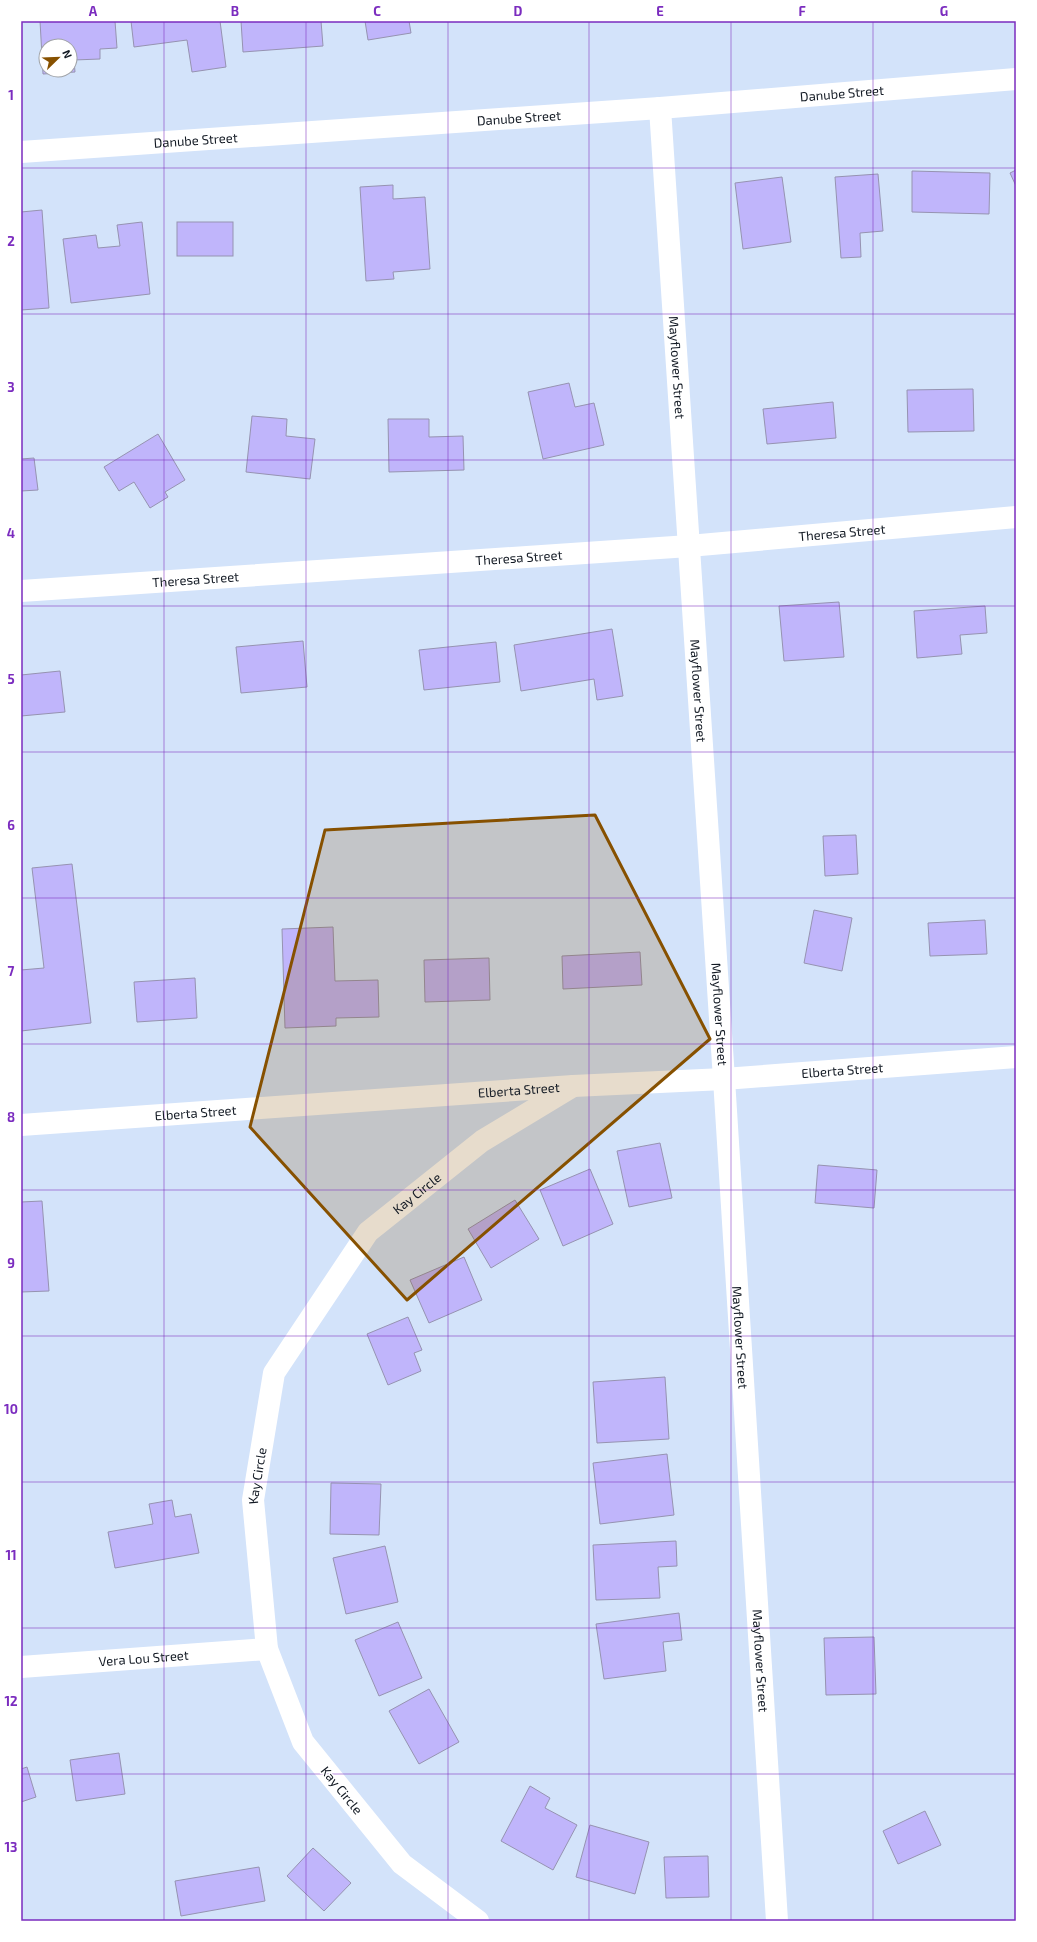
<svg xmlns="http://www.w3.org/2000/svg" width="1037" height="1942" viewBox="0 0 1037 1942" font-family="'Exo 2',sans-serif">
  <rect width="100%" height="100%" fill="#d3e3fa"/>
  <!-- building -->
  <g fill="#c0b5fb" stroke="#9693b1" fill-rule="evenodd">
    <path d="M40 21H115L117 48 100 49V59L74 60 75 72 43 74ZM46 46H70V70H46Z"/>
    <path d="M131 21H220L226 67 192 72 187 40 134 47Z"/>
    <path d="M241 21H321L323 46 243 52Z"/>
    <path d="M365 21H409L411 33 368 40Z"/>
    <path d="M1016 170V186L1010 173Z"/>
    <path d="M912 171 990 173 989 214 912 212Z"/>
    <path d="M878 174 883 231 860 233 861 257 841 258 835 177Z"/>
    <path d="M782 177 791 242 743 249 735 183Z"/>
    <path d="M393 185V199L425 197 430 269 393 272 394 279 366 281 360 187Z"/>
    <path d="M42 210 49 308 21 310V212Z"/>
    <path d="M142 222 150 294 71 303 63 239 96 235 98 248 120 246 117 225Z"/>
    <rect x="177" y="222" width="56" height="34"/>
    <path d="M569 383 575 407 594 403 604 445 543 459 528 392Z"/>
    <path d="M973 389 974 431 908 432 907 390Z"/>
    <path d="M833 402 836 438 767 444 763 409Z"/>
    <path d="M252 416 287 419 286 436 315 439 310 479 246 472Z"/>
    <path d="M388 419H429V437L463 436 464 470 389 472Z"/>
    <path d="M158 434 185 480 165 492 168 497 150 508 134 482 119 491 104 467Z"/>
    <path d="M34 458 38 490 21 491V459Z"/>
    <path d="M839 602 844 657 784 661 779 606Z"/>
    <path d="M985 606 987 633 960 635 962 654 917 658 914 611Z"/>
    <path d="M612 629 623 696 597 700 594 679 521 691 514 645Z"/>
    <path d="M303 641 307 687 241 693 236 647Z"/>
    <path d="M496 642 500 682 424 690 419 650Z"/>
    <path d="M60 671 65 712 21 716V675Z"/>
    <path d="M856 835 858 874 825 876 823 836Z"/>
    <path d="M72 864 91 1023 21 1031V970L44 968 32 868Z"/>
    <path d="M814 910 852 918 842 971 804 963Z"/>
    <path d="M985 920 987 954 930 956 928 923Z"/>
    <path d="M333 927 335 981 378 980 379 1017 336 1018V1026L285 1028 282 929Z"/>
    <path d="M640 952 642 985 563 989 562 956Z"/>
    <path d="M489 958 490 1000 425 1002 424 960Z"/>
    <path d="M195 978 197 1018 137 1022 134 982Z"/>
    <path d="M660 1143 672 1198 629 1207 617 1151Z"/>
    <path d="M818 1165 877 1170 874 1208 815 1203Z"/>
    <path d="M590 1169 613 1224 563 1246 540 1190Z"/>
    <path d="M515 1200 539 1239 491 1268 468 1229Z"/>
    <path d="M42 1201 49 1291 21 1292V1202Z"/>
    <path d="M464 1257 482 1300 429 1323 410 1280Z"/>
    <path d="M408 1317 422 1350 414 1353 421 1371 388 1385 367 1334Z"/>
    <path d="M665 1377 669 1439 597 1443 593 1382Z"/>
    <path d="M667 1454 674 1515 600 1524 593 1463Z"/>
    <path d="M331 1483 381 1484 379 1535 330 1534Z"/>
    <path d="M172 1500 175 1517 191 1514 199 1553 115 1568 108 1532 153 1524 149 1504Z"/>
    <path d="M676 1541 677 1566 658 1567 660 1598 596 1600 593 1545Z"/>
    <path d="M385 1546 398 1602 346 1614 333 1558Z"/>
    <path d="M679 1613 682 1640 663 1642 666 1671 604 1679 596 1624Z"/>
    <path d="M398 1622 422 1678 379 1696 355 1640Z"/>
    <path d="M874 1637 876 1694 826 1695 824 1638Z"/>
    <path d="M429 1689 459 1742 419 1764 389 1711Z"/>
    <path d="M119 1753 125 1794 76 1801 70 1760Z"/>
    <path d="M27 1767 36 1797 21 1802V1769Z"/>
    <path d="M530 1786 550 1798 545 1808 577 1825 553 1870 501 1841Z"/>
    <path d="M925 1811 941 1845 898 1864 883 1831Z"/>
    <path d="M590 1825 649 1842 635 1894 576 1877Z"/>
    <path d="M313 1848 351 1883 324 1911 287 1876Z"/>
    <path d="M708 1856 709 1897 666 1898 664 1857Z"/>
    <path d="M259 1867 265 1901 181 1916 175 1881Z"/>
  </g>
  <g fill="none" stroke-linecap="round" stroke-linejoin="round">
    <!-- minor -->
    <g stroke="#fff" stroke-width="22">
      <path id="s1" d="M660 108 724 1079 777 1921"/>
      <path id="s2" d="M21 152 660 108 1016 79"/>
      <path id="s3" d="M21 591 689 546 1016 517"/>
      <path id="s4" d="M21 1125 573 1086 724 1079 1016 1057"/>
      <path id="s5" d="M21 1667 267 1649"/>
      <path id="s6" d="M478 1921 402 1864 303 1742 267 1649 253 1500 274 1373 368 1232 482 1141 573 1086"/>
    </g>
  </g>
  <!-- marked area -->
  <path fill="#875100" fill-opacity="0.2" stroke="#875100" stroke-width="3" stroke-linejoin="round" d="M595 815 710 1039 407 1300 250 1127 325 830Z"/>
  <!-- grid -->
  <path fill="none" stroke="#7b2cbf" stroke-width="1" stroke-opacity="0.55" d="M164 21V1921M306 21V1921M448 21V1921M589 21V1921M731 21V1921M873 21V1921M21 168H1016M21 314H1016M21 460H1016M21 606H1016M21 752H1016M21 898H1016M21 1044H1016M21 1190H1016M21 1336H1016M21 1482H1016M21 1628H1016M21 1774H1016"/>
  <g text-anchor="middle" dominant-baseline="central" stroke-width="3" stroke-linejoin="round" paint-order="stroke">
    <!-- street labels -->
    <g font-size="13" fill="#121923" stroke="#fff">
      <text stroke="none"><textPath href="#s2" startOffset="823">Danube Street</textPath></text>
      <text stroke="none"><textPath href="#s2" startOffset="499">Danube Street</textPath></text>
      <text stroke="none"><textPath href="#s2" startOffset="175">Danube Street</textPath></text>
      <text stroke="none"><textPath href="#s1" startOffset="260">Mayflower Street</textPath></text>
      <text stroke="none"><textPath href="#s3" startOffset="823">Theresa Street</textPath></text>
      <text stroke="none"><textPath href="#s3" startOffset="499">Theresa Street</textPath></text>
      <text stroke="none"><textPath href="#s3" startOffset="175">Theresa Street</textPath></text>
      <text stroke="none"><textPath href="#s1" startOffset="584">Mayflower Street</textPath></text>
      <text stroke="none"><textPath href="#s1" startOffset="908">Mayflower Street</textPath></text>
      <text stroke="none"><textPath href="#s4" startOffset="823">Elberta Street</textPath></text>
      <text stroke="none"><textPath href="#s4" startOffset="499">Elberta Street</textPath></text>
      <text stroke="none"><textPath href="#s4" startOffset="175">Elberta Street</textPath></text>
      <text stroke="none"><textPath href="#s6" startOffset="862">Kay Circle</textPath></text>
      <text stroke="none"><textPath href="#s1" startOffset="1232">Mayflower Street</textPath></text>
      <text stroke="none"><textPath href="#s6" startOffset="526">Kay Circle</textPath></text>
      <text stroke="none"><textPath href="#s5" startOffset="123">Vera Lou Street</textPath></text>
      <text stroke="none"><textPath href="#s1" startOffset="1556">Mayflower Street</textPath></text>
      <text transform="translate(342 1790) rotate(51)">Kay Circle</text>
    </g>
  </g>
  <!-- border -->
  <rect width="1037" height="1942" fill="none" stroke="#ffffff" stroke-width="44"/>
  <!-- north arrow -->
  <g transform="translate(58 58) rotate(67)"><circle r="19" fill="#ffffff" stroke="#a0a3a7"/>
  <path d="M0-3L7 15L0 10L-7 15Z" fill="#875100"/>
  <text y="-6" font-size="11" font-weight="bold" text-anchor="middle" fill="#121923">N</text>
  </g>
  <rect x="22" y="22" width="993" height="1898" fill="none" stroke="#7b2cbf" stroke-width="1.5"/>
  <g font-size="13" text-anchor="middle" font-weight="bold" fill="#7b2cbf">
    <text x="93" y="16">A</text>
    <text x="235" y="16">B</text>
    <text x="377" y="16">C</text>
    <text x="518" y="16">D</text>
    <text x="660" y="16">E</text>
    <text x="802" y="16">F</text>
    <text x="944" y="16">G</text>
    <text x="11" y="100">1</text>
    <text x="11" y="246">2</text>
    <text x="11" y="392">3</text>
    <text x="11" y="538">4</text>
    <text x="11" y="684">5</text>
    <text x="11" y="830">6</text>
    <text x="11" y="976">7</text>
    <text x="11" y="1122">8</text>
    <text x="11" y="1268">9</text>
    <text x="11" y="1414">10</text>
    <text x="11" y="1560">11</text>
    <text x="11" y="1706">12</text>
    <text x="11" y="1852">13</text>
  </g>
</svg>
